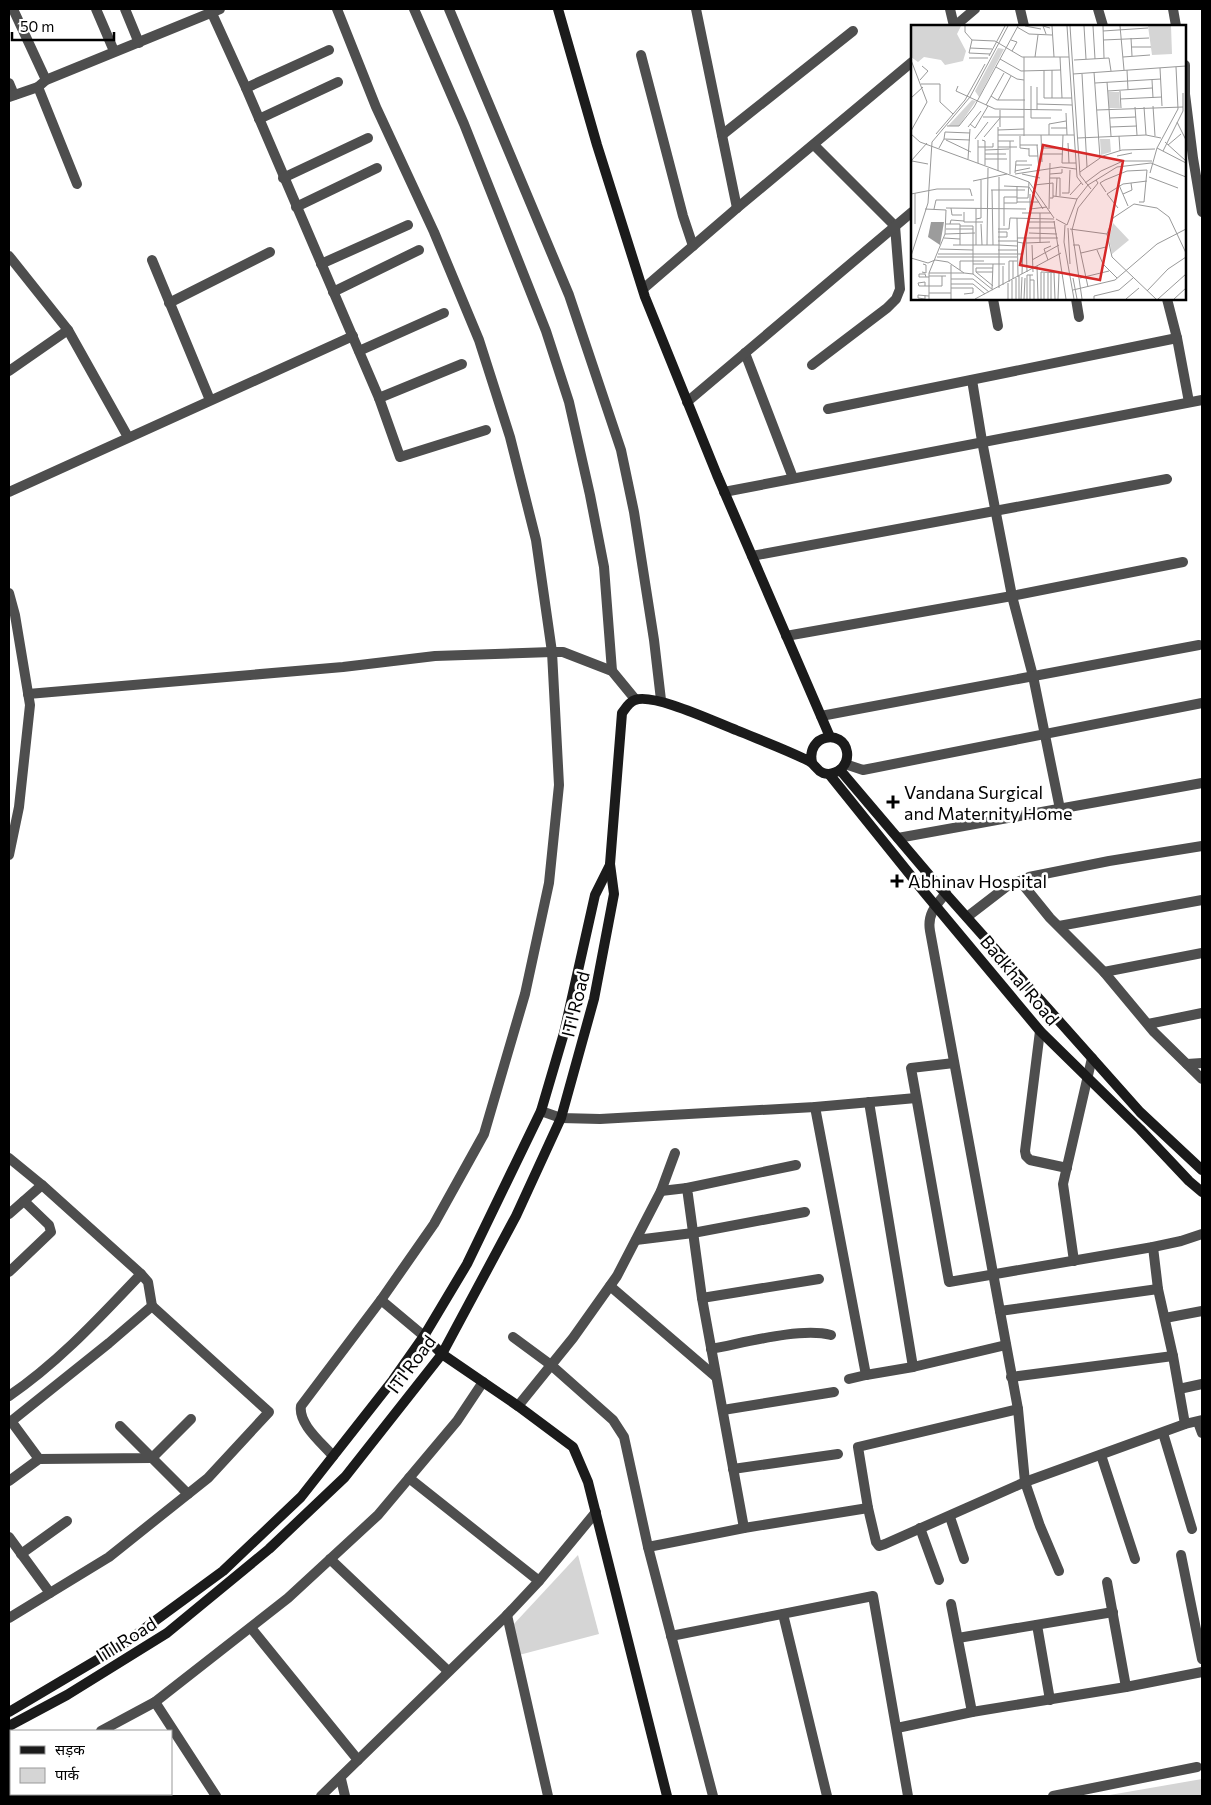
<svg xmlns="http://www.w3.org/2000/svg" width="1211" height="1805" viewBox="0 0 1211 1805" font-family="Commissioner,'Noto Sans Devanagari',sans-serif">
  <rect width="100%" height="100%" fill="#fff"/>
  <!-- green -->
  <g fill="#d5d5d5">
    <path d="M578 1555 599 1634 519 1655 512 1626Z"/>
    <path d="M1202 1779V1796H1104Z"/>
  </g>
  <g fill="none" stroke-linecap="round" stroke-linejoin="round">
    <!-- street -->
    <g stroke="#4e4e4e" stroke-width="10">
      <path d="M13 9 46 80"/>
      <path d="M96 9 114 51"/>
      <path d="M125 9 139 43"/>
      <path d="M210 9 246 88 379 398 400 457 486 430"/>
      <path d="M414 9 464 124 546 331 569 402 590 495 604 567 612 671"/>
      <path d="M449 9 569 295 621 450 634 512 654 640 661 700"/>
      <path d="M696 9 737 208"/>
      <path d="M950 9 954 26"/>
      <path d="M1020 9 1024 26"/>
      <path d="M1098 9 1103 26"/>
      <path d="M1173 9 1176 26"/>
      <path d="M955 26 975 9"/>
      <path d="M641 55 683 216 693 246"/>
      <path d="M1185 65V94L1193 158 1202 212"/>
      <path d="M9 83 14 95"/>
      <path d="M38 87 77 184"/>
      <path d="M246 88 329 50"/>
      <path d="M9 97 38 87 46 80 220 9"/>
      <path d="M259 119 338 82"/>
      <path d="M722 135 853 31"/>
      <path d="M283 178 368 138"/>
      <path d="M296 207 377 168"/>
      <path d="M9 256 68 330 128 437"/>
      <path d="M152 260 210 400"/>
      <path d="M321 264 408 225"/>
      <path d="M643 289 737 208 912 62"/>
      <path d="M333 292 419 250"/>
      <path d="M993 299 998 326"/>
      <path d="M1076 299 1079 317"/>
      <path d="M1167 299 1177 338 1189 402"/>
      <path d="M169 303 270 252"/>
      <path d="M359 351 444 313"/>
      <path d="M745 353 793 478"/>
      <path d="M812 365 887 308 896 299 900 289 895 226 814 145"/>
      <path d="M9 371 68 330"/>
      <path d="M972 380 982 441 1012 596 1033 676 1060 809"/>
      <path d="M379 398 462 364"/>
      <path d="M687 402 912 212"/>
      <path d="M828 409 1177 338"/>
      <path d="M9 492 353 336"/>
      <path d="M724 492 1202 400"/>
      <path d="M752 556 1167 479"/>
      <path d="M9 593 15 615 30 705 19 807 9 855"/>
      <path d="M786 636 1012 596 1183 562"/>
      <path d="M28 694 343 667 435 656 552 652H563L612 671 635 699"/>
      <path d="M821 716 1199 645"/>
      <path d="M845 764 863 770 1202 703"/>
      <path d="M898 838 1202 783"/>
      <path d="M1020 881 1050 918 1104 972 1154 1032 1202 1079"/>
      <path d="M946 893C936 905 927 914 930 931L1018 1409 1025 1482 1040 1526 1059 1571"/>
      <path d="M967 917 1006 887 1029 877 1109 861 1202 846"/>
      <path d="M1059 926 1202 900"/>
      <path d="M1104 972 1202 953"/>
      <path d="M1148 1024 1202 1013"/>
      <path d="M1040 1031 1025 1151 1026 1156 1030 1160 1067 1168"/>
      <path d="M954 1063 911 1068 949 1282 1153 1247 1181 1241 1202 1234"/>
      <path d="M1187 1064 1202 1063"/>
      <path d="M869 1102 913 1367"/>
      <path d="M815 1107 866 1375 913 1367 1006 1345"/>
      <path d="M541 1111 561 1118 600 1119 815 1107 916 1098"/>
      <path d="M9 1158 42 1185 141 1274 148 1282 152 1306 109 1343 9 1423"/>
      <path d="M661 1191 687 1188"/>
      <path d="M9 1214 42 1185"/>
      <path d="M636 1240 693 1233 805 1212"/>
      <path d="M1153 1247 1158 1289 1173 1356 1185 1424"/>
      <path d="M1074 1261 1063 1184 1092 1058"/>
      <path d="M9 1272 51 1232 49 1225 24 1201"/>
      <path d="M610 1286 716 1377"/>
      <path d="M702 1298 819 1279"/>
      <path d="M381 1300 424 1336"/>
      <path d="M1000 1311 1158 1289"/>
      <path d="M1165 1318 1202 1311"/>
      <path d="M513 1337 551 1365 613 1420 624 1437 648 1547 713 1796"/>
      <path d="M711 1349C744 1343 800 1327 831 1335"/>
      <path d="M1011 1377 1173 1356"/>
      <path d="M849 1379 866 1375"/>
      <path d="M1179 1389 1202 1384"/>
      <path d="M9 1396C59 1362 100 1317 141 1274"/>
      <path d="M518 1406 573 1338 617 1276 661 1191 675 1153"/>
      <path d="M723 1410 834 1392"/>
      <path d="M11 1421 39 1459 152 1458 191 1419"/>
      <path d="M1198 1422 1202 1433"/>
      <path d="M120 1426 188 1494"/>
      <path d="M1163 1433 1192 1529"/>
      <path d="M1101 1455 1135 1559"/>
      <path d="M333 1456C322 1443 298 1424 301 1406L381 1300 434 1224 484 1134 525 994 549 883 559 785 552 652 536 540 510 437 479 340 434 232 376 107 337 9"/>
      <path d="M733 1469 838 1454"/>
      <path d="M409 1478 539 1581"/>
      <path d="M9 1481 39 1459"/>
      <path d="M868 1508 858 1447 1018 1409"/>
      <path d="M950 1517 964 1559"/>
      <path d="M744 1528 702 1298 687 1188 796 1165"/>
      <path d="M920 1528 939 1580"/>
      <path d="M9 1537 50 1593"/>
      <path d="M648 1547 744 1528 868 1508 876 1542 879 1546 885 1544 1025 1482 1185 1424 1202 1420"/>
      <path d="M21 1554 67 1521"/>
      <path d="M1181 1555 1202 1659"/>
      <path d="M330 1559 448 1671"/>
      <path d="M1107 1582 1126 1687"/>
      <path d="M951 1604 972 1712"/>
      <path d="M783 1614 827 1796"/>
      <path d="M507 1615 548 1796"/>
      <path d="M9 1618 109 1557 208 1478 269 1412 152 1306"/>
      <path d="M1037 1625 1050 1700"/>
      <path d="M251 1628 358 1760"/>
      <path d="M671 1636 873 1596 908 1796"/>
      <path d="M958 1638 1113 1612"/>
      <path d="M155 1702 216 1796"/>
      <path d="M897 1728 972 1712 1126 1687 1202 1672"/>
      <path d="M101 1731 155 1702 288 1598 378 1515 457 1421 483 1382"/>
      <path d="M341 1779 345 1796"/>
      <path d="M9 1784 11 1783"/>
      <path d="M69 1794 70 1796"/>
      <path d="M321 1796 507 1615 539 1581 596 1512"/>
      <path d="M1053 1796 1197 1767"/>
    </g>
    <!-- secondary -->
    <g stroke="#1b1b1b" stroke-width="10">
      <path d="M558 9 597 145 645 297 717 475 830 737"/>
      <path d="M840 770 930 876 1140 1112 1202 1170"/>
      <path d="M829 774 924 892 1040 1031 1140 1129 1189 1181 1202 1192"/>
      <path d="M424 1336 442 1354 518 1406 573 1447 588 1482 667 1796"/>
      <path d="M9 1712 122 1645 223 1571 301 1497 393 1380 424 1336 467 1264 541 1111 564 1033 595 895 610 865"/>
      <path d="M9 1726 67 1695 167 1633 269 1549 345 1477 442 1354 516 1216 561 1118 594 999 614 894 610 864 622 713C625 709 629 702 635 700 654 693 715 722 736 730 760 740 785 749 809 761 815 764 816 770 823 773 829 775 836 773 841 769 846 764 848 759 847 752 843 728 806 735 812 762"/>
    </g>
  </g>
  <!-- markers -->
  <g fill="#000" stroke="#fff" stroke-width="2">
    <path d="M890.5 794.5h5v5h5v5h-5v5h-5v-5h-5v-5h5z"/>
    <path d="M894.5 873.5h5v5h5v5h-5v5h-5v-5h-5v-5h5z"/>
  </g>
  <g text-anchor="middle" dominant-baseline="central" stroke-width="5" stroke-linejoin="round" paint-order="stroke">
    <!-- poi labels -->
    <g font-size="18" fill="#000" stroke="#fff" text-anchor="start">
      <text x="904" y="792">Vandana Surgical<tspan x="904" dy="21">and Maternity Home</tspan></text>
      <text x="908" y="881">Abhinav Hospital</text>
    </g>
    <!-- street labels -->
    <g font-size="18" fill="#000" stroke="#fff">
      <text transform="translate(1020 980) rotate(50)">Badkhal Road</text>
      <text transform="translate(575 1004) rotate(-76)">ITI Road</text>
      <text transform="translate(411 1364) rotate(-53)">ITI Road</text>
      <text transform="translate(126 1639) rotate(-32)">ITI Road</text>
    </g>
  </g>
  <!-- overview -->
  <g transform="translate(911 25)">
    <rect width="275" height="275" fill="#fff"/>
    <path d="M0 1H50L46 9 55 26 52 36 34 40 30 35 13 32 7 37 0 32ZM237 1H260L261 29 241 30ZM87 23 93 24 68 72 64 66ZM197 67H208L209 83H198ZM61 75 65 76 48 101H37ZM189 114H199L200 127 190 130ZM202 198 218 215 201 229 198 214Z" fill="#d5d5d5"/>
    <path d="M20 197H33L29 220 17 212Z" fill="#9c9c9c"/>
    <path fill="none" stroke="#999" stroke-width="1" d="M54 1V7L61 15 84 16 111 32H158M114 1 130 4M141 1 143 32M156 1 166 152 172 160M159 1 169 150 180 164M173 1 175 34M182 1 184 34M192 1 193 33M209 1 213 45M106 2 118 9 141 10M192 6 237 3M135 9 132 1 139 3M220 13 221 31M61 15 58 28 79 29M100 15 106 17 101 26M192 15 238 13M221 22H240M59 23 81 24M78 31 94 1M124 32 127 10M149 32 151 73M212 32 239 30M58 33H77M89 34 110 46 150 45M0 35 16 77 0 106M163 35 198 33 200 46M85 42 106 54 113 55M249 43 251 81M133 45V73H161M141 45V73M216 45 217 65M183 47 189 133M162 49 275 41M171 49 176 142M9 55 17 46 11 41M241 55 242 73M196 57 200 111M184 58 250 54M10 59H29V77L42 89M47 61 45 66 84 84 151 85M120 61V93H140M197 66 241 63M209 66 210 83M80 71 86 75H114M0 73 12 62M209 74 251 72M87 75 100 51M126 79 161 80M75 80 93 48M242 81 244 111M224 82 226 110M233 82 235 110M89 85V102M126 85V62M186 85 272 82M155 88 156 110M72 92H113M199 93 225 92M266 97 275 115M59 99 64 103 77 81M36 101H48L63 82 107 1M57 102 70 86M87 102V146M199 102 226 101M140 103H156M87 105 113 104M0 109 9 117 118 157 143 193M25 109 54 75 74 39M87 110H163M130 110 131 137M138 110V99L155 96M152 110 151 138H165M109 111V123L118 124M113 111V32M208 111 209 126M73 112 89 93M167 113 235 110 250 113M33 114 34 107 59 108M64 114 77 97M35 115 60 127M71 115 74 116V140M87 116H103M254 117 275 136M157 118 158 138M109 120H127M126 120 128 146M257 120 270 109M67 122H82V118M87 122H106M28 123 33 114 59 115M118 123V131H127M132 123H152M246 123 267 84 265 42M74 125 98 124M252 126 272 86V68M74 129H95M130 129H152M206 131 221 128M57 134 59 104M74 134H96M0 136 16 118M1 136 17 139M67 138V115M105 140H121M104 146 119 143M169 147 192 131 211 125 244 124M104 148 105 136H116M239 148 246 123 275 138M99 149V116M104 149 150 142 165 144M111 149 129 153M139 149 151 148V144M88 152V263M238 152 267 163M139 153H149V171M70 155V183M62 156 96 149M174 158 190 146 212 136H241M123 160 142 158V173H139M208 160 217 181M93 161 117 162M118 162 132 184M80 165H114M81 165 82 220M195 167 189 158 194 155 216 146 236 145 233 177H228M4 168V199M151 168H158L159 145M0 169 26 164H59L61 171M119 169V184L136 182M196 169 212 159 236 156M196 169 207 183M212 169 221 165 220 158M159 170 170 158M142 171 166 174M145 171 146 153M106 173H117L118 157M106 177H128M93 178H106V161M35 183 115 184M40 183 41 190H51M65 183V220M14 184 35 185 34 209 18 248V274M23 184 25 175H63M138 184 139 138M53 187V197H72M111 188H140M129 188V218M106 193 107 252M65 194 70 193V183M145 194 156 200 166 174 177 160 206 142 240 138 275 152M143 196 155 274M118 197H144M35 199H49V220M39 199 40 195 53 196M70 199 71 220M154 200 153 217 163 274M49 201H62V249M93 201V172H106M118 203H144M157 203 159 239M35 204H62M87 204H98L99 193 143 194M159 204 196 209M118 208 146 209M34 209 64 208M87 212H96V207H87M33 213 49 214M106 213H147M115 213 116 247M87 216H106M106 217 112 218 111 249M115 218 139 217M42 220H87M76 220 77 143M87 220 106 221M121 220 122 247M162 220H168L177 262M29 224 62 225M87 225H107M186 225 192 239 206 253M170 228 195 222M27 229H112M0 231 17 178 21 117 59 72 97 1M26 232H106M0 233 17 238 24 235 37 237 53 248 62 249 82 265M121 235 148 220M137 235 133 224 140 221M102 236V254M62 239H94M40 240V274M126 241 127 274M49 245V236H73M11 247 15 248V240L12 239M65 247V243H82M65 247 82 261M65 247H82M18 248H53M133 248V274M140 248V274M143 248 144 274M18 251H35M108 251V274M15 252 14 249H8V252H18M105 253V274M162 253 166 274M169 253 198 246M40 254H62L78 267M101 255V274M119 255H123V274M98 257V236H106M97 258V274M40 259H62L74 269M92 260V241M14 261V257L7 258 8 261H31V251M40 263H62V268L53 269M81 264 82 239M162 265 204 255 246 219 275 204M236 266 257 244 275 232M18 268H40M14 270V274L7 273V270L18 271M64 274 150 228M110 274 111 252M113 274 114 253M116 274V250H122M119 274V250M130 274V247L152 248M137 274V248M147 274 148 248M171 274 161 205 167 183 187 158 185 155M183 274V271L208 265 222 253M215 274 228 263M245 274 201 232 196 209 202 193 223 179 246 183 258 192 275 228M247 274 275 249M263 274 275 263"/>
    <path fill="#d62828" fill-opacity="0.15" stroke="#d62828" stroke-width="2.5" d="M132 120 212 136 189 255 109 240Z"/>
    <rect width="275" height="275" fill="none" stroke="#000" stroke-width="2.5"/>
  </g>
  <!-- border -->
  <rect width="1211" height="1805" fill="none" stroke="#000000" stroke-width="20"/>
  <!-- legend -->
  <rect x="10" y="1730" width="162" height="65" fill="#ffffff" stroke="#999999"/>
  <rect x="20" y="1746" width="25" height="8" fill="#1b1b1b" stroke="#999999"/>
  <text x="55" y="1755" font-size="15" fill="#000000">सड़क</text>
  <rect x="20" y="1768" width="25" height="15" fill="#d5d5d5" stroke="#999999"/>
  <text x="55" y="1780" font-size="15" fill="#000000">पार्क</text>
  <!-- scale -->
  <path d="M12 32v8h102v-8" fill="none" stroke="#000000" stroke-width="2.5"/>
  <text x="20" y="32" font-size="15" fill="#000000" stroke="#ffffff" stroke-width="4" paint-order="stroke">50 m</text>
</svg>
